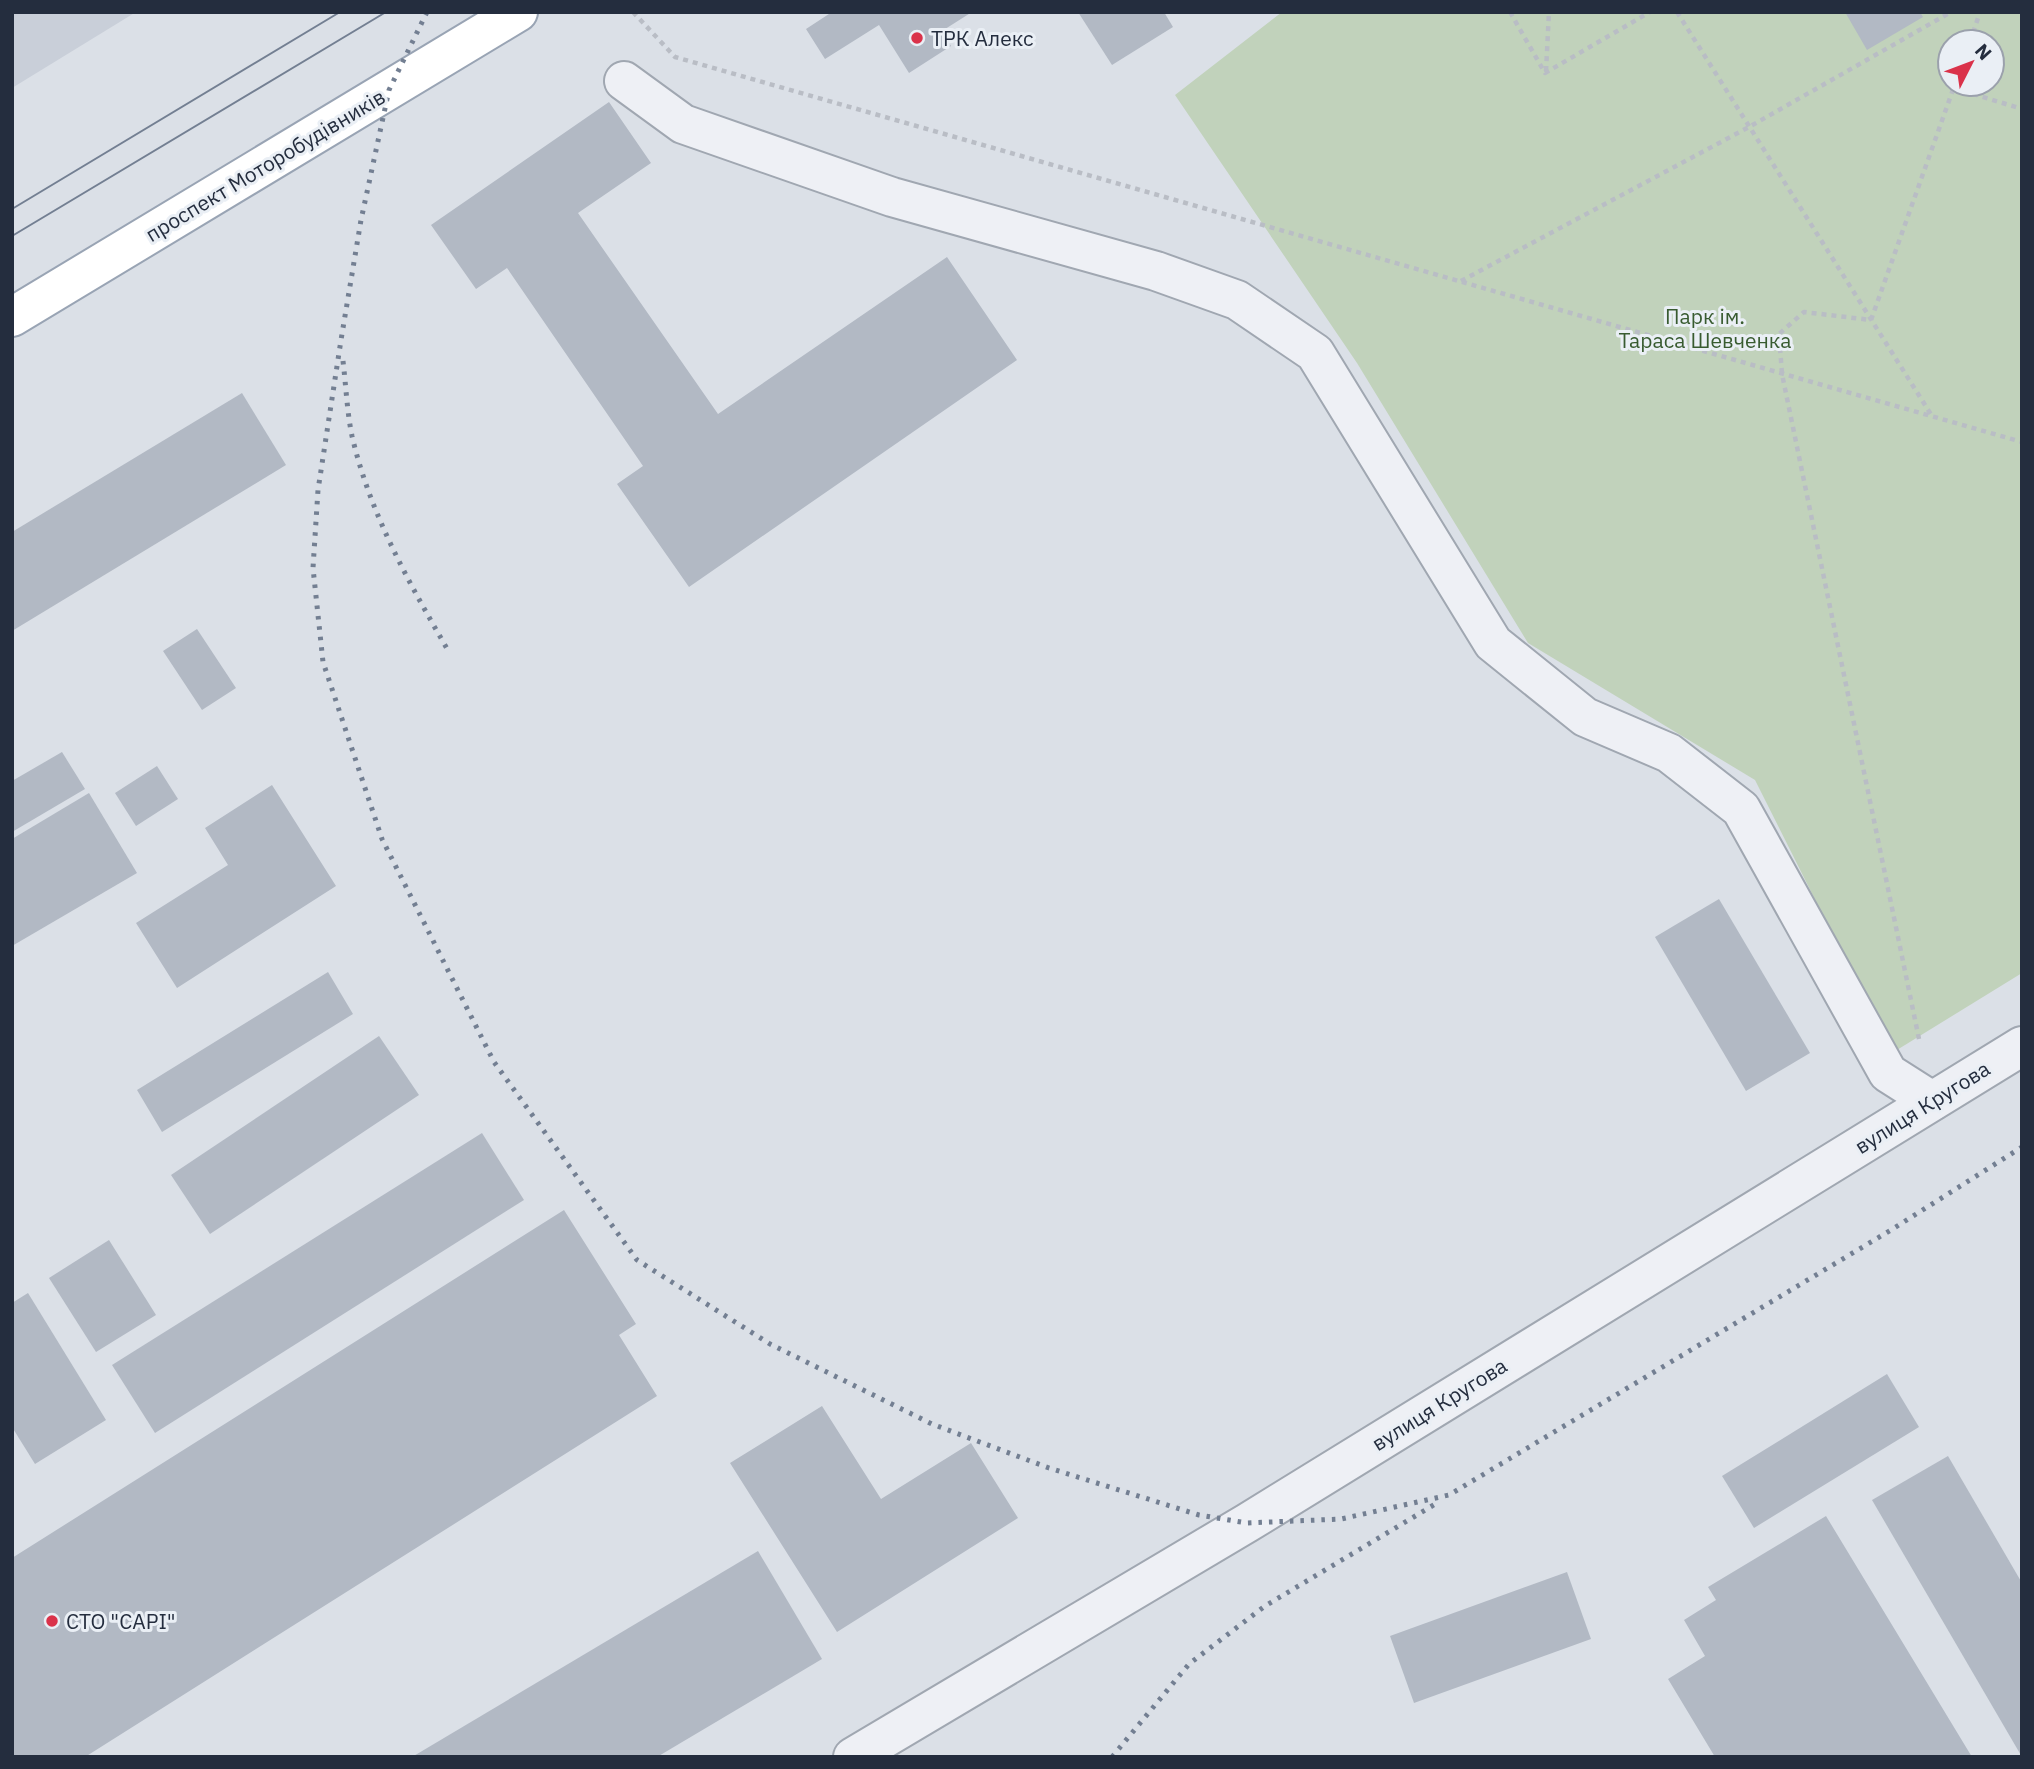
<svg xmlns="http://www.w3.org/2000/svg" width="2034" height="1769" viewBox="0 0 2034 1769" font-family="'IBM Plex Sans',sans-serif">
  <rect width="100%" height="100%" fill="#dbe0e7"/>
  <!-- built -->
  <path fill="#c9cfd9" d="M12 12H136L12 88Z"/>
  <!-- green -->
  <path fill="#c1d2bb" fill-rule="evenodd" d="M1282 12H2022V973L1892 1053 1755 780 1528 643 1357 363 1175 95ZM1950 42H1992V84H1950Z"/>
  <!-- building -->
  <g fill="#b2b9c4">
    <path d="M832 12H972L942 31 951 46 909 73 879 25 825 59 806 29Z"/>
    <path d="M1078 12H1164L1173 27 1112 65Z"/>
    <path d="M1845 12H1920L1923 17 1867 50Z"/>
    <path d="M609 102 651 163 578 213 718 414 947 257 1017 360 689 587 617 484 643 466 507 268 476 289 431 225Z"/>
    <path d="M242 393 286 465 12 631V532Z"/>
    <path d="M197 629 236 688 202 710 163 651Z"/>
    <path d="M62 752 85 789 12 832V781Z"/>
    <path d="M157 766 178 799 136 826 115 793Z"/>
    <path d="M272 785 336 886 177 988 136 923 228 865 205 828Z"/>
    <path d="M89 793 137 873 12 946V839Z"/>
    <path d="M1719 899 1810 1053 1746 1091 1655 937Z"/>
    <path d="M328 972 353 1014 162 1132 137 1090Z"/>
    <path d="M379 1036 419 1095 210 1234 171 1175Z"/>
    <path d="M482 1133 524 1200 155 1433 112 1365Z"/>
    <path d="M564 1210 636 1324 619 1335 657 1396 85 1757H12V1558Z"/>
    <path d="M109 1240 156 1315 96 1352 49 1278Z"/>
    <path d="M28 1293 106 1420 35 1464 12 1427V1303Z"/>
    <path d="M1887 1374 1919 1427 1754 1528 1722 1476Z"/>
    <path d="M822 1406 881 1499 971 1443 1018 1518 837 1632 730 1463Z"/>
    <path d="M1948 1456 2022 1583V1757L1872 1500Z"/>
    <path d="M1826 1516 1972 1757H1715L1668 1679 1705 1656 1684 1620 1716 1600 1708 1587Z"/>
    <path d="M758 1551 822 1659 657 1757H412Z"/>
    <path d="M1567 1572 1591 1639 1414 1703 1390 1636Z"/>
  </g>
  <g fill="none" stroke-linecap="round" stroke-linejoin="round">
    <!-- minor casing -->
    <g stroke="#a0a7b1" stroke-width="42">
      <g id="minor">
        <path d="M624 81 683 124 892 197 1156 271 1237 300 1315 353 1493 643 1585 717 1669 753 1741 809 1888 1073 1932 1101"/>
        <path d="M853 1757 1247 1523 2022 1046"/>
      </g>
    </g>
    <!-- major casing -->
    <g stroke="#99a4b4" stroke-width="42">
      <path id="major" d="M12 317 518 12"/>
    </g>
    <!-- path -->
    <g stroke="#b9bdc5" stroke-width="4.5" stroke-dasharray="5 5" stroke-linecap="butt">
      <path d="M633 12 675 57 2022 442"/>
      <path d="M1510 12 1545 73 1650 12"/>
      <path d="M1677 12 1932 416"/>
      <path d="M1970 42 1980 12"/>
      <path d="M1546 71 1549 12"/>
      <path d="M1954 88 2022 109"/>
      <path d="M1461 281 1749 127 1951 12"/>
      <path d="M1919 1039 1782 374 1779 334 1804 312 1871 320 1955 84"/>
    </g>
    <!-- minor -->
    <use href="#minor" stroke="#eef0f5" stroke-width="38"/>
    <!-- major -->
    <use href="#major" stroke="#fff" stroke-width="38"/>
    <!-- tram -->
    <g stroke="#737f92" stroke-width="2">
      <path d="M12 209 340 12"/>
      <path d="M12 236 386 12"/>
    </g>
    <!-- rail -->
    <g stroke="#737f92" stroke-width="5" stroke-dasharray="3.5 7" stroke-linecap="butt">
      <path d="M427 12 389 90 361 220 341 340 318 490 313 568 323 662 382 839 494 1062 637 1260 770 1344 932 1424 1049 1468 1199 1515 1247 1523 1341 1519 1449 1495 1891 1230 2022 1147"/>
      <path d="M343 361C346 386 347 412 352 436 370 514 409 583 449 652"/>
      <path d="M1112 1757 1189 1664 1265 1606 1437 1503"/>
    </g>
  </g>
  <!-- markers -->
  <g fill="#da324a" stroke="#eaeff5" stroke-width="2.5">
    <circle cx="917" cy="38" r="7"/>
    <circle cx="52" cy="1621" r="7"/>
  </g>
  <g text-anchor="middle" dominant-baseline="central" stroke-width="6" stroke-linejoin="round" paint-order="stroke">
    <!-- poi labels -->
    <g font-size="21" fill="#242d3e" stroke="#eaeff5" text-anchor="start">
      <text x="931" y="38">ТРК Алекс</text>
      <text x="66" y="1621">СТО "CAPI"</text>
    </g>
    <!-- street labels -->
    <g font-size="21" fill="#242d3e" stroke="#eaeff5">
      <text transform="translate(265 165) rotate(-31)">проспект Моторобудівників</text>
      <text transform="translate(1922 1107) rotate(-32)">вулиця Кругова</text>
      <text transform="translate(1439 1404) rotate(-32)">вулиця Кругова</text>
    </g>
    <!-- park labels -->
    <g font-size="21" fill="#385b30" stroke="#eaeff5">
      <text x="1705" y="316">Парк ім.<tspan x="1705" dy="24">Тараса Шевченка</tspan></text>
    </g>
  </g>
  <!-- border -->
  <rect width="2034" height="1769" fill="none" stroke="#242d3e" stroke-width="28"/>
  <!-- north arrow -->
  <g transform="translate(1971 63) rotate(48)"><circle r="33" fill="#eaeff5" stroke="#9ba1ac" stroke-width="2"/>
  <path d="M0-5L12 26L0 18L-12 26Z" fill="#da324a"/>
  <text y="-10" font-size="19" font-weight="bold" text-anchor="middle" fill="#242d3e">N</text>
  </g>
</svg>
